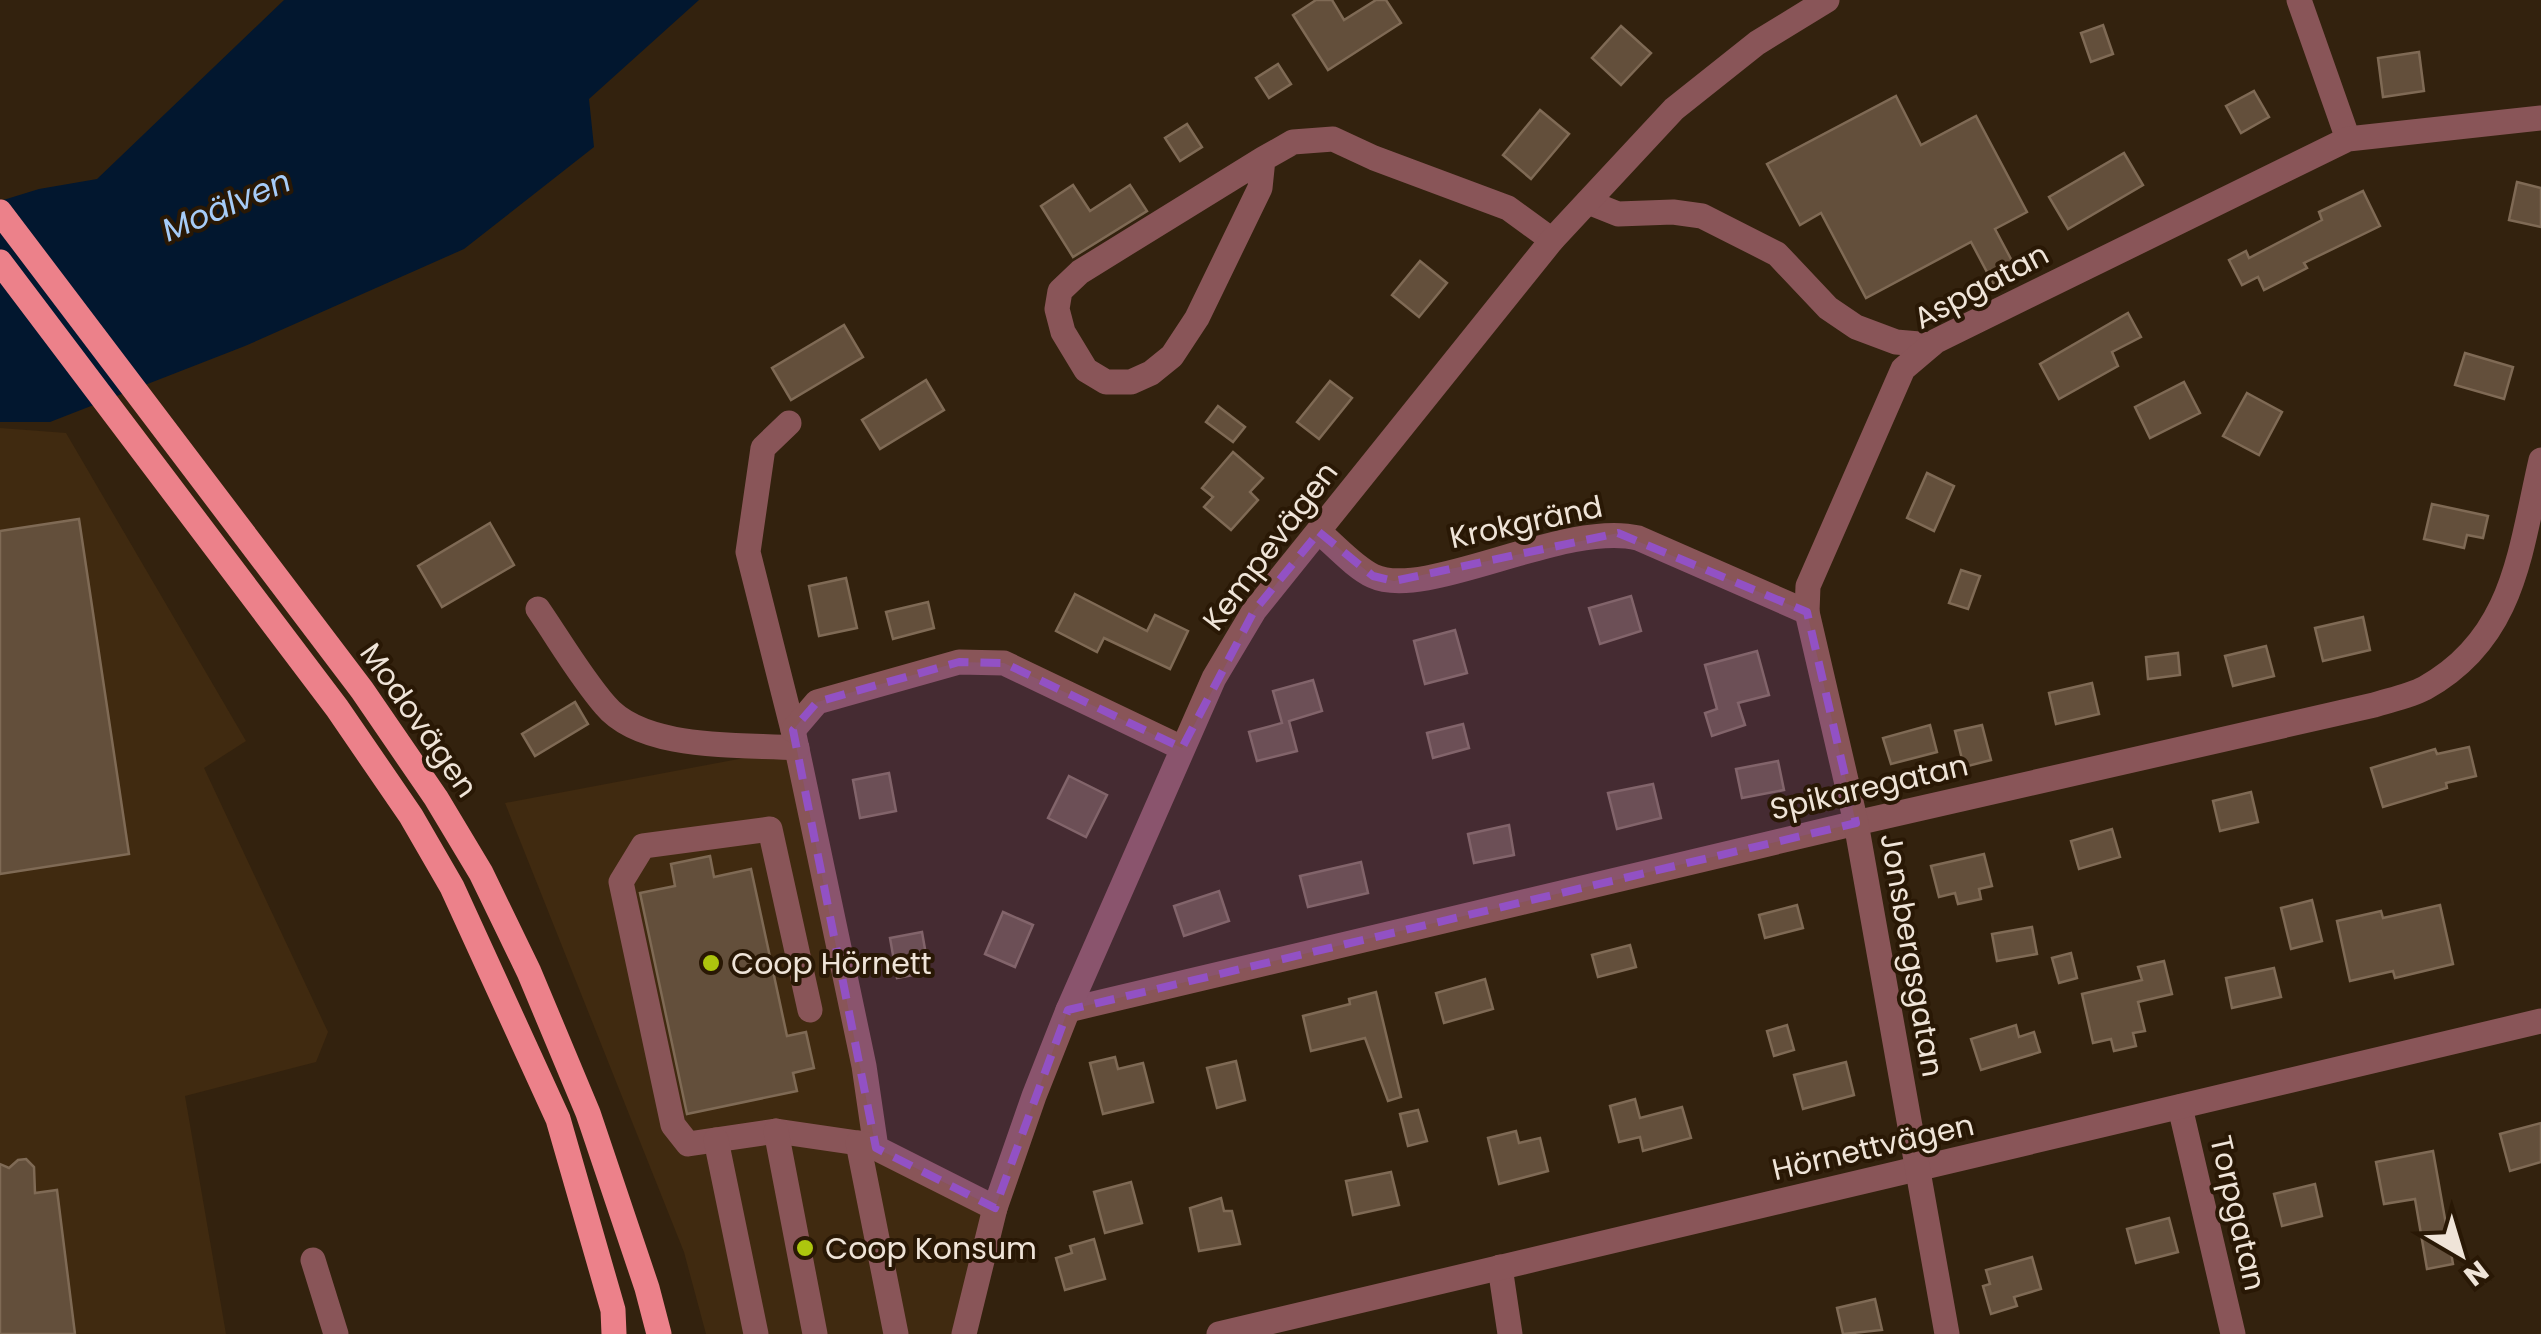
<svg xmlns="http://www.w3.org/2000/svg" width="2541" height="1334" viewBox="0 0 2541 1334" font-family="Poppins,sans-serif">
  <rect width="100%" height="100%" fill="#33220e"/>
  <!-- built -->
  <g fill="#402a10">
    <path d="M0 428 66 433 246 741 204 768 328 1032 316 1062 185 1096 226 1334H0Z"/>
    <path d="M797 748 876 1148 995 1208 966 1334H706L684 1252 505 803Z"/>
  </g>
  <!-- water -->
  <path fill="#02172f" d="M284 0H699L589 99 594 147 464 249 245 346 50 422H0V201L39 189 97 179Z"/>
  <!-- building -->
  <g fill="#634f3b" stroke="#7f6a55" stroke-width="2.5">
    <path d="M1316 0H1332L1344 20 1376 0H1386L1401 23 1328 70 1293 15Z"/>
    <path d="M2103 25 2113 54 2091 62 2081 33Z"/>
    <path d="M1621 26 1651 53 1621 85 1592 58Z"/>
    <path d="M2419 52 2424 91 2383 97 2378 58Z"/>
    <path d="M1278 64 1291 84 1269 98 1256 78Z"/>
    <path d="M2254 91 2269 117 2241 133 2226 106Z"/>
    <path d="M1896 96 1921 145 1976 116 2027 212 1995 229 2020 276 1996 289 1971 242 1866 298 1821 213 1800 225 1767 164Z"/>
    <path d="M1540 110 1569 134 1531 179 1503 155Z"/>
    <path d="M1187 124 1202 147 1180 161 1165 138Z"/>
    <path d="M2124 153 2143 185 2068 229 2049 197Z"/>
    <path d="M2517 182 2541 188V227L2509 220Z"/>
    <path d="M1073 185 1090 211 1130 185 1147 211 1073 257 1041 206Z"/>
    <path d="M2363 191 2380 226 2304 263 2307 268 2264 290 2258 277 2242 285 2229 260 2246 251 2249 258 2322 220 2319 212Z"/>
    <path d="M1420 261 1447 283 1419 317 1392 295Z"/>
    <path d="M2128 313 2141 337 2112 352 2118 366 2059 399 2040 364Z"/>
    <path d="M844 325 863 357 791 400 772 368Z"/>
    <path d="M2465 353 2513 367 2504 399 2455 385Z"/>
    <path d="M926 380 944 410 880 449 862 420Z"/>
    <path d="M1330 381 1352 398 1319 439 1297 422Z"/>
    <path d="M2184 382 2200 413 2150 438 2135 407Z"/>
    <path d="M2247 393 2282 412 2259 455 2223 436Z"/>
    <path d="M1218 406 1245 427 1233 442 1206 422Z"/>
    <path d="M1233 452 1263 478 1250 492 1258 500 1231 530 1204 507 1213 497 1202 488Z"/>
    <path d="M1927 473 1954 486 1934 531 1907 518Z"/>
    <path d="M2432 504 2488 516 2483 538 2467 535 2464 548 2424 539Z"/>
    <path d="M79 519 129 854 0 874V531Z"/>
    <path d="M490 523 514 565 442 607 418 566Z"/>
    <path d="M1961 570 1980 576 1968 609 1949 603Z"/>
    <path d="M846 578 857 628 819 636 809 586Z"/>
    <path d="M1075 594 1147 631 1155 615 1188 631 1170 669 1104 638 1097 652 1056 631Z"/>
    <path d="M1631 596 1641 631 1600 644 1589 608Z"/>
    <path d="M928 602 934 628 893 639 886 612Z"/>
    <path d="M2363 617 2370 650 2323 661 2315 628Z"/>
    <path d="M1455 630 1467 673 1425 684 1414 641Z"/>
    <path d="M2266 646 2274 676 2233 686 2225 656Z"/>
    <path d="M1757 651 1769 695 1738 703 1745 725 1712 736 1705 713 1717 709 1705 665Z"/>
    <path d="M2178 653 2180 675 2148 679 2146 657Z"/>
    <path d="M1313 680 1322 711 1289 721 1297 751 1257 761 1249 732 1282 723 1273 691Z"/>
    <path d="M2092 683 2099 714 2056 724 2049 693Z"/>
    <path d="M575 702 588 724 535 756 522 734Z"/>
    <path d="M1463 724 1469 748 1433 758 1427 733Z"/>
    <path d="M1930 725 1937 752 1891 764 1883 738Z"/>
    <path d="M1982 725 1991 760 1964 767 1955 731Z"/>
    <path d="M2469 747 2476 776 2446 783 2447 788 2383 807 2371 768 2435 749 2437 754Z"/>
    <path d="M1778 761 1784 790 1742 798 1736 769Z"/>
    <path d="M889 773 896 811 860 818 853 780Z"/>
    <path d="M1069 776 1107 795 1086 837 1048 818Z"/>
    <path d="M1653 784 1661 818 1617 829 1608 793Z"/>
    <path d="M2251 792 2258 822 2220 831 2213 801Z"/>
    <path d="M1509 825 1514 855 1474 863 1468 834Z"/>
    <path d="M2112 829 2120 857 2079 869 2071 841Z"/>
    <path d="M1984 854 1992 886 1979 889 1981 899 1958 904 1955 893 1939 897 1931 866Z"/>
    <path d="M710 856 714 877 751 869 787 1036 806 1032 814 1068 793 1073 797 1091 687 1114 640 893 675 886 671 864Z"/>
    <path d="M1361 862 1368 893 1308 907 1300 876Z"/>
    <path d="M1219 891 1229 921 1184 936 1174 906Z"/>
    <path d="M2312 900 2322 941 2291 949 2281 908Z"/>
    <path d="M1797 905 1803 928 1765 938 1759 915Z"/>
    <path d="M2440 905 2453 964 2395 978 2393 971 2350 981 2337 921 2381 911 2383 918Z"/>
    <path d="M1003 912 1033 925 1015 967 985 954Z"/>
    <path d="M2032 927 2037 954 1997 961 1992 934Z"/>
    <path d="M922 932 929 972 897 978 890 938Z"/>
    <path d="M1630 945 1636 967 1598 977 1592 955Z"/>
    <path d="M2071 953 2077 978 2059 983 2052 958Z"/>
    <path d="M2164 961 2172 994 2138 1002 2145 1031 2133 1033 2136 1046 2114 1051 2111 1039 2093 1043 2082 994 2142 980 2138 967Z"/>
    <path d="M2274 968 2281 997 2232 1008 2226 978Z"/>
    <path d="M1485 979 1493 1009 1444 1023 1436 993Z"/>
    <path d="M1376 992 1401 1097 1388 1101 1365 1038 1311 1051 1303 1016 1350 1004 1349 999Z"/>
    <path d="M1787 1025 1794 1050 1774 1056 1767 1031Z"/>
    <path d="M2016 1025 2019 1037 2034 1032 2040 1052 1981 1070 1971 1039Z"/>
    <path d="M1115 1057 1118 1069 1143 1063 1153 1102 1103 1114 1090 1063Z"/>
    <path d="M1236 1061 1245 1100 1217 1108 1207 1068Z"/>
    <path d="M1846 1062 1854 1095 1803 1109 1794 1075Z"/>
    <path d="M1635 1099 1640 1118 1682 1107 1691 1138 1643 1151 1640 1137 1619 1142 1610 1106Z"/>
    <path d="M1418 1110 1427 1141 1408 1146 1400 1114Z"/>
    <path d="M2541 1123V1162L2510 1171 2500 1134Z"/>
    <path d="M1516 1131 1519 1143 1540 1138 1548 1171 1499 1184 1488 1138Z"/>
    <path d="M2433 1151 2453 1264 2427 1269 2415 1199 2384 1204 2376 1162Z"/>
    <path d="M26 1159 34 1167 35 1193 57 1190 75 1334H0V1164L9 1168 18 1160Z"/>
    <path d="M1391 1172 1399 1205 1353 1215 1346 1181Z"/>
    <path d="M1131 1182 1142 1223 1105 1233 1094 1192Z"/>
    <path d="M2315 1184 2322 1216 2282 1226 2274 1194Z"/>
    <path d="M1221 1198 1224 1211H1232L1240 1244 1199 1251 1190 1208Z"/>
    <path d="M2169 1218 2178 1252 2136 1263 2127 1229Z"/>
    <path d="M1094 1239 1105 1279 1065 1290 1056 1258 1072 1253 1070 1246Z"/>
    <path d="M2032 1257 2041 1289 2014 1297 2017 1306 1991 1314 1983 1286 1990 1284 1986 1270Z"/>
    <path d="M1875 1299 1882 1330 1843 1334 1837 1308Z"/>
  </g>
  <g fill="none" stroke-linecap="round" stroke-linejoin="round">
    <!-- minor -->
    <g stroke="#895558" stroke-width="25">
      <path d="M2299 0 2348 139"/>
      <path d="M1263 159 1260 188 1197 318 1172 356 1151 373 1131 382H1106L1086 370 1063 332 1057 309 1060 291 1080 272 1263 159 1293 142 1333 139 1374 158 1508 208 1552 240"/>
      <path d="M1588 202 1618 214 1673 212 1702 216 1777 254 1828 308 1856 327 1896 342 1931 345"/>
      <path d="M789 423 763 448 748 552 793 730 864 1066 876 1148 995 1208"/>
      <path d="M1319 532C1335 545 1354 567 1373 576 1426 601 1565 520 1638 538L1807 612"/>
      <path d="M538 609C560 641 580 676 605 705 643 751 741 744 797 748"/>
      <path d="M793 730 817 702 959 662 1004 663 1182 748"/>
      <path d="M810 1010 770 829 643 846 621 882 673 1125 688 1144 776 1131 858 1143"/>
      <path d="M1068 1010 1856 823 2374 705C2390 700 2410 696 2425 688 2515 638 2520 550 2541 460"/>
      <path d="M2180 1107 2233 1334"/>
      <path d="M776 1131 815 1334"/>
      <path d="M716 1140 756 1334"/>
      <path d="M874 1147 858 1143 896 1334"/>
      <path d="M313 1260 336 1334"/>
      <path d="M1500 1267 1510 1334"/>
      <path d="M964 1334 995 1208 1034 1096 1068 1010 1214 678 1254 611 1552 240 1674 109 1757 43 1827 0"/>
      <path d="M1219 1334 2541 1021"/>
      <path d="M1947 1334 1856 823 1807 612 1808 586 1903 369 1936 341 2348 139 2541 118"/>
    </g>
    <!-- major -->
    <g stroke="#ec818a" stroke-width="25">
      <path d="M0 212 362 690 436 798 481 873 529 972 588 1113 647 1288 659 1334"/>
      <path d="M0 262 337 708 411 816 452 887 558 1119 613 1310 614 1334"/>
    </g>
  </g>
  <!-- marked area -->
  <path fill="#9251c4" fill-opacity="0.2" stroke="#9251c4" stroke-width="8" stroke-dasharray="20 12" stroke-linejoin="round" d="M1319 532 1373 576 1394 581 1618 533 1807 612 1856 823 1068 1010 995 1208 876 1148 793 730 817 702 959 662 1004 663 1182 748 1254 611Z"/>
  <!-- markers -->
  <g fill="#adc60e" stroke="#291805" stroke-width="4">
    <circle cx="711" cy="963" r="10"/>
    <circle cx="805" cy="1248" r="10"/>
  </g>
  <g text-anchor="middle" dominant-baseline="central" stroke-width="8" stroke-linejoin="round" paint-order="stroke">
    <!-- street labels -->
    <g font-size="30" fill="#efe4d8" stroke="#291805">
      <text transform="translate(1981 286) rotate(-28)">Aspgatan</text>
      <text transform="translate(1526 522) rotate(-12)">Krokgränd</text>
      <text transform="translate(1270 546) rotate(-53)">Kempevägen</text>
      <text transform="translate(419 720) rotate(55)">Modovägen</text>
      <text transform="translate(1869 787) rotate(-13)">Spikaregatan</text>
      <text transform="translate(1912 955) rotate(80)">Jonsbergsgatan</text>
      <text transform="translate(1873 1147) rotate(-13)">Hörnettvägen</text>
      <text transform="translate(2238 1213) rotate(77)">Torpgatan</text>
    </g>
    <!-- poi labels -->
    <g font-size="30" fill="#efe4d8" stroke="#291805" text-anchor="start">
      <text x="731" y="963">Coop Hörnett</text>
      <text x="825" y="1248">Coop Konsum</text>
    </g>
    <!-- water labels -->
    <g font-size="32" font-style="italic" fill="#a6ccf8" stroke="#291805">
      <text transform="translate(226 205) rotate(-23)">Moälven</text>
    </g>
  </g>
  <!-- north arrow -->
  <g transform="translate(2461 1254) rotate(142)" stroke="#291805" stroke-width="8" paint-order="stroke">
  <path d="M0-8L18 38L0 25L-18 38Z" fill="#efe4d8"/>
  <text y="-15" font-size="28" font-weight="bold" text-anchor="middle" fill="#efe4d8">N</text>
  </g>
</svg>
